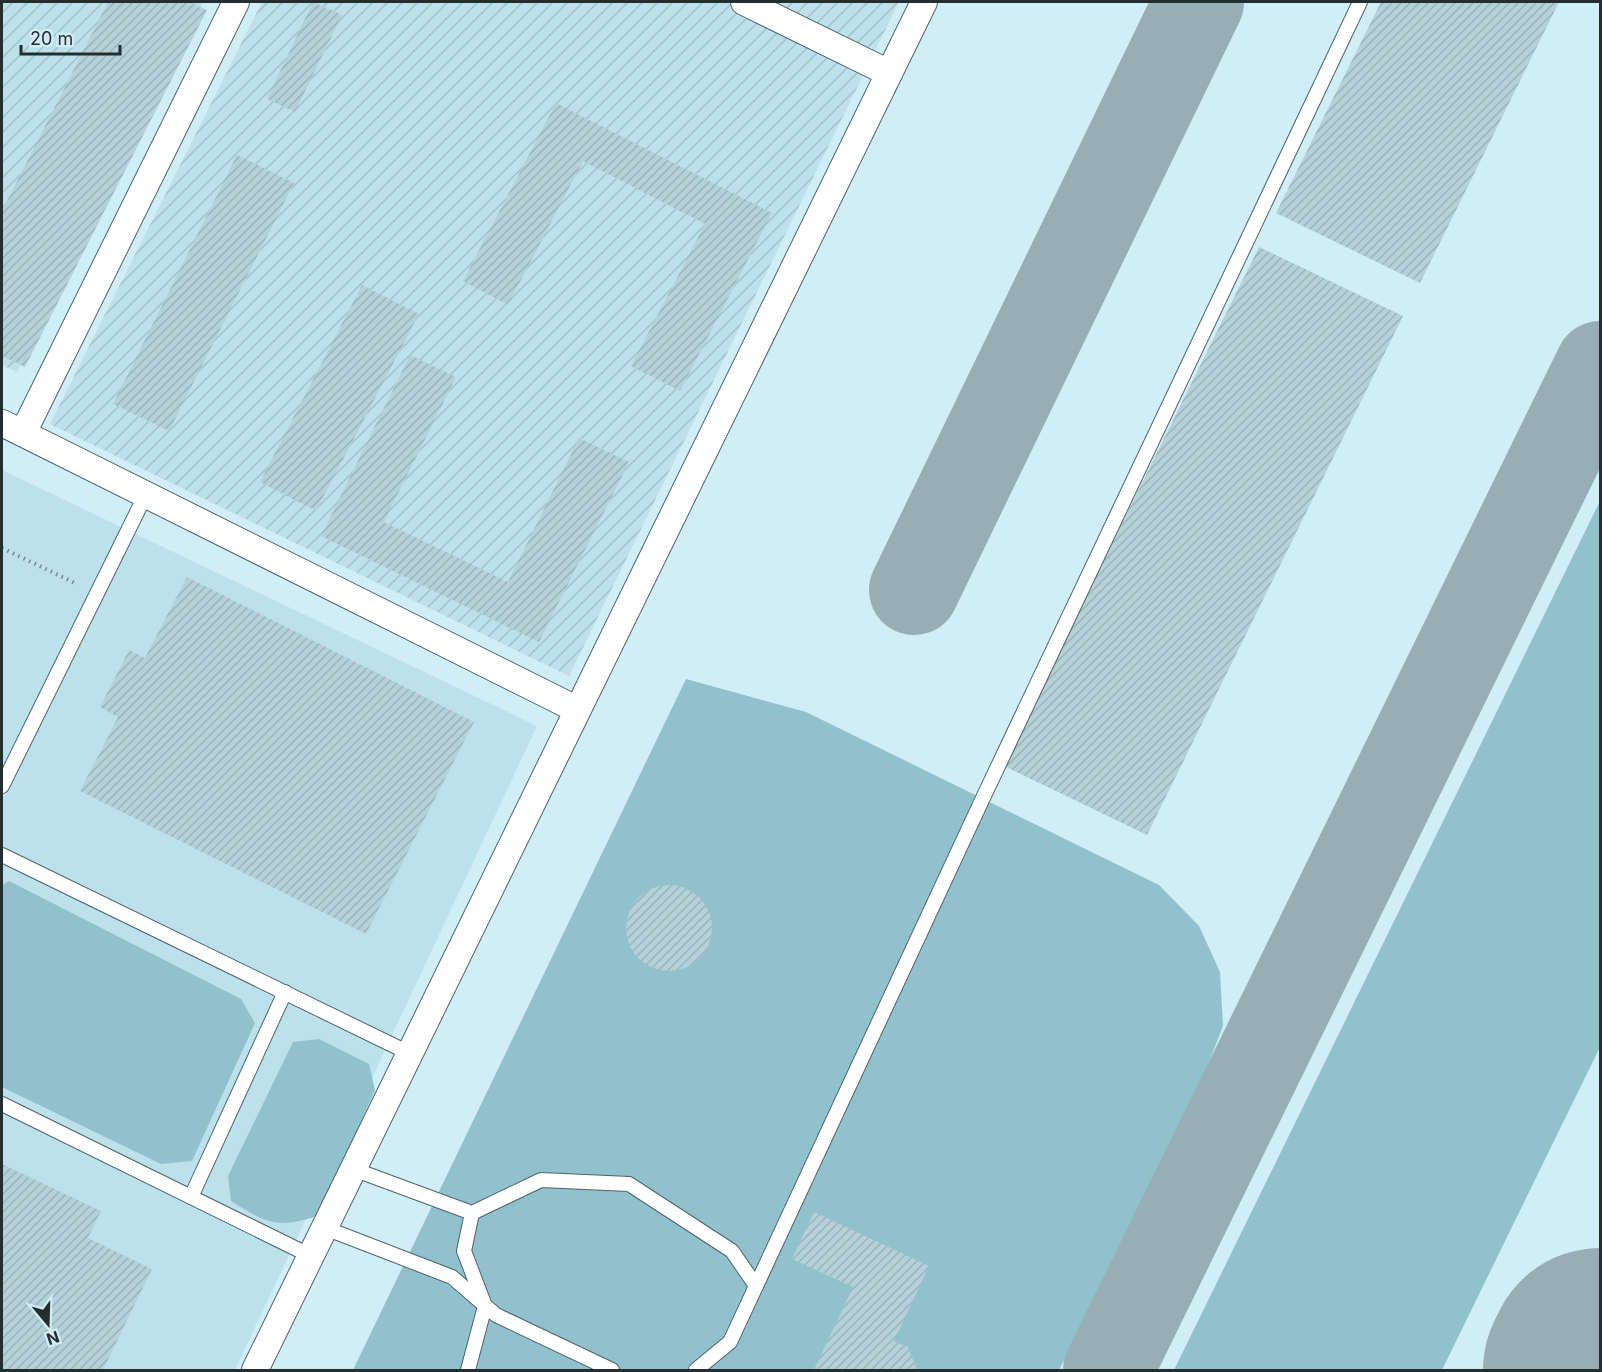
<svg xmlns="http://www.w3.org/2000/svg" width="1602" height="1372" viewBox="0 0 1602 1372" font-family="Inter,sans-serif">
  <defs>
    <pattern id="industrial-furrows" width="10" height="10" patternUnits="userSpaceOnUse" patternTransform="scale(1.5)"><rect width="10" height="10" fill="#bde1ea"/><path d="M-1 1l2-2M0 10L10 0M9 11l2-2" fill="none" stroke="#a2c1c9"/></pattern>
    <pattern id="building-hatch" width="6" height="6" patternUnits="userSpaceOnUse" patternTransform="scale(1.5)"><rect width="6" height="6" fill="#b5d1d8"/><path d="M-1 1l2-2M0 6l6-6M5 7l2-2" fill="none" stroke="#9bb4ba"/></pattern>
  </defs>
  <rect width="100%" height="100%" fill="#d1edf5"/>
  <!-- built -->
  <path fill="#bde1ea" d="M2 470 537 726 235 1370H2Z"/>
  <!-- industrial -->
  <g fill="url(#industrial-furrows)">
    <path d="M2 2H203L17 372 2 365Z"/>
    <path d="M262 2H899L569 676 50 424Z"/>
  </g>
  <!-- green -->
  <g fill="#90c1cd">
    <path d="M1600 501V1047L1442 1370H1174Z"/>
    <path d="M686 679 806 712 1159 885 1199 926 1220 972 1223 1026 1204 1075 1059 1370H353Z"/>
    <path d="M9 881 241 999 255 1023 192 1161 161 1164 2 1087V885Z"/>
    <path d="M319 1039 369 1064 375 1090 320 1215C279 1229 267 1224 231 1201L228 1176 293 1042Z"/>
  </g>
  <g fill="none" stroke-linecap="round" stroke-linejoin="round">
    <!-- taxiway -->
    <g stroke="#97aeb4" stroke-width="90">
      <path d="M914 590 1199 2"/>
      <path d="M1108 1370 1600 366"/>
    </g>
    <!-- runway -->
    <path stroke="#97aeb4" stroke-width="224" d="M1595 1370 1600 1360"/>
  </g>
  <!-- building -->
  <g fill="url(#building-hatch)">
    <path d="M108 2H189L207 10 25 367 2 356V211Z"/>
    <path d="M313 2 342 15 295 112 267 99Z"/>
    <path d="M1381 2H1559L1420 283 1276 213Z"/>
    <path d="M556 103 772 213 680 391 631 366 705 224 583 161 508 305 463 281Z"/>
    <path d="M237 155 294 183 169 431 113 404Z"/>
    <path d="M1259 247 1403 316 1147 835 1002 765Z"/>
    <path d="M362 285 419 314 316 511 260 482Z"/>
    <path d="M410 355 456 377 384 522 508 582 579 438 629 462 539 642 321 536Z"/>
    <path d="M187 577 474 722 366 934 80 791 118 717 100 707 129 650 145 658Z"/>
    <circle cx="669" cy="928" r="43"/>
    <path d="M2 1164 101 1211 88 1238 152 1269 103 1370H2Z"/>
    <path d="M814 1212 929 1266 894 1341 908 1347 917 1370H814L853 1287 792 1259Z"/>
  </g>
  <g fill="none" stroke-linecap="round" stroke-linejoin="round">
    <!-- service casing -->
    <g stroke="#4b646b" stroke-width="16">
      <g id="service">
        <path d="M2 786 146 494"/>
        <path d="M2 855 409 1053"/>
        <path d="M2 1104 311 1256"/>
        <path d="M353 1169 472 1213 541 1180 629 1184 732 1251 756 1286"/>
        <path d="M191 1197 285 992"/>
        <path d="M325 1228 452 1277 496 1315 612 1370"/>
        <path d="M468 1370 485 1306 464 1251 472 1213"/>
        <path d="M696 1370 730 1342 982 800 1360 2"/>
      </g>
    </g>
    <!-- minor casing -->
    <g stroke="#4b646b" stroke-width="28">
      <g id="minor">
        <path d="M744 2 889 73"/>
        <path d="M2 423 576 709"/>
        <path d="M23 433 236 2"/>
        <path d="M255 1370 924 2"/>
      </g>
    </g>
    <!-- path -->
    <path stroke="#76898e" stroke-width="4" stroke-dasharray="1.5 4.5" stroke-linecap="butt" d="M2 548 77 584"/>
    <!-- service -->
    <use href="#service" stroke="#fff" stroke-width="14"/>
    <!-- minor -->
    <use href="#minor" stroke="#fff" stroke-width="26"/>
  </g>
  <!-- border -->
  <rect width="1602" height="1372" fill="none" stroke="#232e30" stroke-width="6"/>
  <!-- north arrow -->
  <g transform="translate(48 1324) rotate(161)" stroke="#d1edf5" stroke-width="4.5" paint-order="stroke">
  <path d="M0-4.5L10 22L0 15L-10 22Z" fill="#232e30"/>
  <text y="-9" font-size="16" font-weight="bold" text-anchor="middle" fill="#232e30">N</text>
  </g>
  <!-- scale -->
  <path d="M21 45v9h99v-9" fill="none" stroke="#232e30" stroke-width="3"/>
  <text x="30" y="45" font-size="18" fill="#232e30" stroke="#d1edf5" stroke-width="4.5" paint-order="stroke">20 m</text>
</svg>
